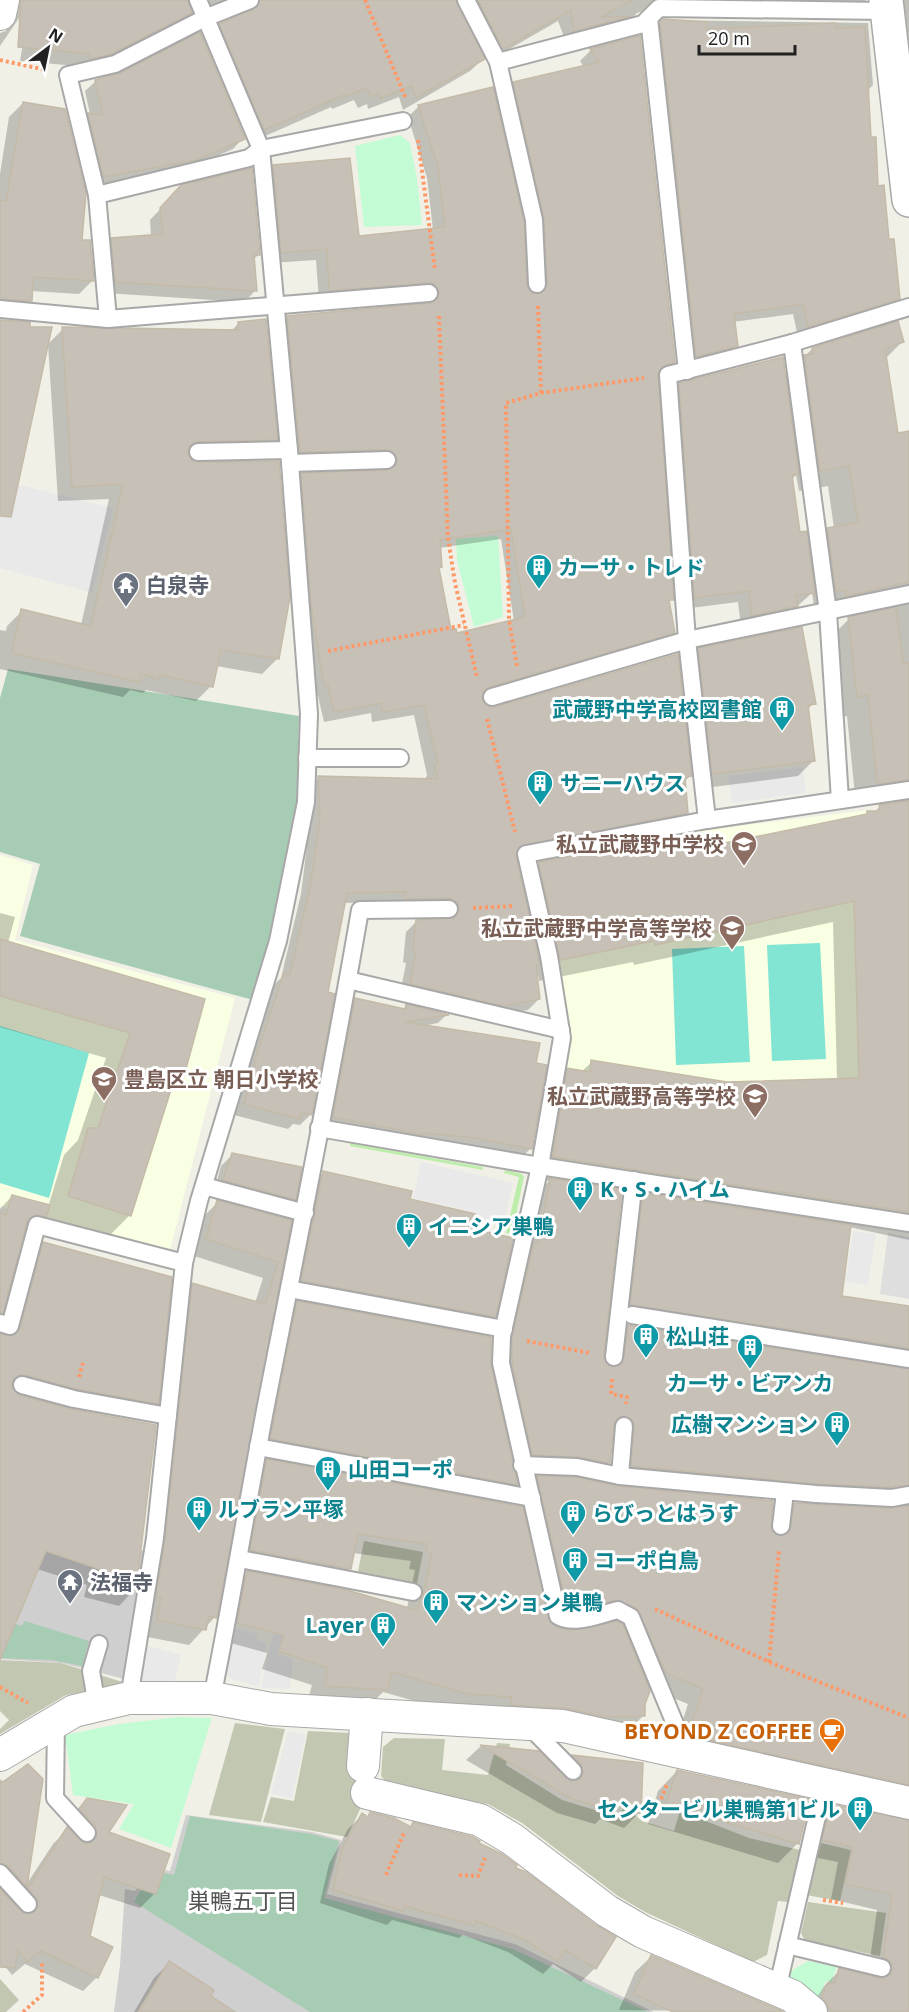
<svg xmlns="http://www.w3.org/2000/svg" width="909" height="2012" viewBox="0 0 909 2012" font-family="'Open Sans','Noto Sans JP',sans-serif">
  <rect width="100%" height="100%" fill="#f1f0e7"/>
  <!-- residential -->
  <path fill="#dfdede" d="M888 1233 909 1237V1299L880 1294Z"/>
  <!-- education -->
  <g fill="#f9ffe2">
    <path d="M909 808V1216L558 1160 549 1152 571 1034 538 869 548 856 656 836 861 811Z"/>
    <path d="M0 855 33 865 15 940 235 998 170 1250 0 1206Z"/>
  </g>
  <!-- religious -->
  <g fill="#cfcfcf">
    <path d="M0 1470 112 1543 148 1552 128 1680 62 1663 0 1659Z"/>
    <path d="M186 1815 312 1832 341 1840 327 1894 515 1944 654 2012H114L120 1965 125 1889 135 1891 148 1867 170 1871Z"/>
  </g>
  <!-- construction -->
  <g fill="#c2c7b1">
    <path d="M364 1541 423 1552 416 1589 357 1577Z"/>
    <path d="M0 1660 61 1663 129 1684 66 1695 0 1734V1729L9 1720 0 1711Z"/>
    <path d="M235 1723 285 1729 261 1822 209 1815Z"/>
    <path d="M308 1731 350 1733 355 1744V1798L363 1803 347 1837 263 1822 271 1797 294 1801Z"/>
    <path d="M394 1738 445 1739 442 1770 488 1775 497 1743 510 1744 506 1765 562 1800 618 1817 625 1806 642 1821 674 1831 680 1811 749 1838 800 1850 788 1902 778 1901 767 1955 753 1962 645 1912 618 1896 522 1823 488 1804 391 1787 381 1776 383 1747Z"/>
    <path d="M821 1843 851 1850 840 1901 806 1895Z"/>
    <path d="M808 1902 886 1913 880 1956 805 1941 801 1933Z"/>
    <path d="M0 1979 19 2000 6 2012H0Z"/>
  </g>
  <!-- grass -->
  <g fill="#bdedab">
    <path d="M350 1143 483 1167V1170L350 1146Z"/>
    <path d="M505 1170 522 1174 524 1177 512 1234 506 1233 519 1177 504 1173Z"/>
  </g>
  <!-- cemetery -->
  <g fill="#a7ccb4">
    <path d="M8 669 299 716 297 800 274 928 253 1000 20 936 40 864 0 852V698Z"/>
    <path d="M3 1619 21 1626 25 1621 89 1641 82 1666 52 1660 0 1658V1626Z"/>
    <path d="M190 1816 311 1834 339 1841 324 1898 513 1949 648 2012H310L134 1902 152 1871 174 1875Z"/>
  </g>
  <!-- park -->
  <g fill="#c3fcd4">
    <path d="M400 135 410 143 417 178 422 225 364 227 355 146Z"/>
    <path d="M498 536 503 617 474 627 457 560 456 539Z"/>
    <path d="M179 1717 212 1718 171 1848 119 1829 134 1804 73 1795 65 1735 119 1724Z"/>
    <path d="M808 1961 837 1967 831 1982 826 1981 816 2003 790 1979 791 1971Z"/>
  </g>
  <!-- pitch -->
  <g fill="#82e4d3">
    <path d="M820 943 826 1059 772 1061 767 945Z"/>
    <path d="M744 946 750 1062 676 1065 672 949Z"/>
    <path d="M0 1026 89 1053 49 1198 0 1183Z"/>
  </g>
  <!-- parking -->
  <g fill="#e9e9e9">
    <path d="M0 480 113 508 92 593 0 568Z"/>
    <path d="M803 767 806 793 732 803 728 776Z"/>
    <path d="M421 1162 513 1183 504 1224 481 1220 480 1225H476L478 1213 413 1198Z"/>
    <path d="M853 1231 876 1234 868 1285 845 1282Z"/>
    <path d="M291 1576 345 1587 338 1613 295 1599 277 1654 293 1659 290 1689 261 1688 268 1653Z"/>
    <path d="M234 1628 257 1634V1640L267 1643 259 1687 229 1678 227 1673Z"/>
    <path d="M148 1646 181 1655 175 1681 140 1682Z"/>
    <path d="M288 1731 306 1734 292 1799 271 1794Z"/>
  </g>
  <!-- shadow -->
  <g fill="#0003" fill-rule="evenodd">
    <path d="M2 0H866L853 12 645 10 637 13 623 27 566 42 558 21 490 60 463 8 454 3 483 59 470 71 403 110 399 97 368 109 367 104 358 108 354 100 332 109 331 107 252 142 208 37 220 25 247 13 248 10 198 16 192 4H187L190 12 178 25 97 66H77L20 61 30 2 0 46V33L6 31 8 8Z"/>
    <path d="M895 0H909V119Z"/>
    <path d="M664 20 868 23 873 85 868 90 870 139 898 298 888 309 798 337 793 314 733 322 737 345 726 356 686 366 650 34Z"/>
    <path d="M639 37 674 362 663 373 656 375 672 599 668 603 673 632 662 643 481 696 480 700 484 706 690 776 684 782 687 812 676 823 514 855 520 883 539 864 690 844 709 847 864 816 874 813 880 806 894 804 891 801 856 805 847 716 836 718 828 640 849 619 895 609 891 605 815 612 812 593 784 618 741 627 738 602 683 609 668 396 680 384 784 377 812 349 902 342 885 359 897 435 909 441V1240L849 1227 841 1298 909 1311V1792L674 1747 688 1704 647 1687 643 1716 625 1734 450 1711 383 1692 368 1707 307 1703 312 1685 262 1669 267 1653 220 1640 229 1590 249 1571 233 1568 249 1479 269 1459 254 1456 291 1310 274 1307 215 1617 189 1645 142 1636 177 1301 193 1285 255 1303 263 1278 191 1255 202 1218 218 1202 292 1222 296 1199 323 1173 409 1200 471 1230 494 1316 474 1336 489 1365 516 1484 497 1504 548 1623 560 1630 572 1632 619 1622 600 1615 569 1623H552L522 1493 538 1478 770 1530 777 1536 779 1520 795 1504 894 1510 903 1508 896 1500 616 1482 618 1437 612 1432 609 1463 594 1478 561 1471 517 1470 497 1378 535 1195 549 1181 533 1179 546 1091 568 1070 581 1072 592 1062 727 1083 837 1080 833 922 634 965 633 962 539 981 538 975H535L539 999 528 1010 491 1016 400 994 406 963 403 962 406 932 417 921 449 920 447 914 396 902 343 903 326 993 311 1114 300 1125 293 1124 288 1129 234 1115 248 1062 273 986 281 978 301 894 309 829 308 789 319 778 425 780 427 775 414 715 372 722 371 713 324 722 318 696 314 695 291 485 302 475 388 472 382 462H289L277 328 288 318 429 303 423 294 319 301 316 260 271 263 263 177 274 166 358 238 433 230 427 178 408 117 419 106 525 286 532 295H537L534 229 503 95 514 84 584 67 580 61 591 50ZM796 475 799 491 828 486 834 528 828 529 808 550 799 534 790 481ZM501 539 514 621 456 635 449 632 438 570 441 567 439 548ZM621 1192 642 1195 628 1210 616 1320 895 1364 903 1370 629 1326 613 1342 610 1368 603 1363ZM353 1553 411 1561 409 1569 415 1570 407 1608 330 1588 350 1569Z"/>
    <path d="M96 81 243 138 233 149 185 170 93 186 78 124 90 114 85 91Z"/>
    <path d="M23 103 80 242 93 280 79 294 31 291 30 301 16 315 0 313V174L9 117Z"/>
    <path d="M170 199 259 254 253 260 255 291 244 302 105 293 101 251 112 239 151 236 150 220Z"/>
    <path d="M239 323 276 439 261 454 188 456 277 659 262 674 216 666 211 686 196 701 146 690 143 693 130 690 123 697 0 669V630L6 631 7 626 22 611 81 625 109 499 58 501 48 344 63 329 231 331Z"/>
    <path d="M699 650 814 703 807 710 814 760 798 776 697 789 684 665Z"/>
    <path d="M0 913 15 917 8 943 203 1000 183 1075 170 1088 130 1215 105 1240 44 1221 46 1215 29 1232 23 1231 0 1313V1209L12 1196 48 1207 64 1155 78 1140 106 1058 0 1027Z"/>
    <path d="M356 1000 403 1010 407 1006 446 1015 438 1023 423 1026 535 1064 531 1148 521 1158 324 1126 346 1009Z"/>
    <path d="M232 1155 294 1199 284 1210 214 1191 221 1166Z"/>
    <path d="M44 1244 157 1403 141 1419 60 1404 14 1392 18 1396 71 1411 155 1426 134 1590 119 1606 84 1597 87 1585 37 1569 0 1335 7 1338 28 1260Z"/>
    <path d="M481 1746 538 1753 558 1771 573 1757 641 1764 639 1813 624 1828 600 1819 595 1824 557 1813 466 1760Z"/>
    <path d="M677 1771 798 1843 778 1863 648 1824 658 1791Z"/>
    <path d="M0 1779 4 1782 26 1885 53 1844 69 1828 66 1824 72 1814 87 1800 106 1833 155 1893 140 1908 99 1895 88 1937 97 1977 83 1991 25 1964 12 1975 0 1960ZM82 1814H86L101 1831 99 1833ZM19 1894 20 1895 13 1904 11 1902Z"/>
    <path d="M831 1806 909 1821V2012H808L824 1986 840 1970 878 1978 868 1973 877 1910 831 1899 838 1862 808 1856 816 1821Z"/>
    <path d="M371 1814 409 1828 413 1824 477 1844 514 1869 595 1968 581 1982 553 1964 543 1974 508 1952 463 1935 459 1938 392 1920 387 1925 320 1903 329 1864 348 1829 362 1815 367 1818Z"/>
    <path d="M651 1957 780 2012 619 2010 635 1972Z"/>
    <path d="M169 1963 209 1997 233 2012H134L154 1978Z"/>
  </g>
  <!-- building -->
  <g fill="#c7c0b6" stroke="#c4baa8" stroke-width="1.5" fill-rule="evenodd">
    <path d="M21 0H188L192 13 111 54 90 59 89 54 18 47Z"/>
    <path d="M260 0H456L485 59 416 98 412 86 381 98 379 93 370 97 367 88 345 97 344 95 264 130 219 24 254 9Z"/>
    <path d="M478 0H633L601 17 631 16 574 31 571 10 503 49Z"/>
    <path d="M663 19 706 22V29L835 23V28L865 27 871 137H876L878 186 884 185 889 239H894L900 299 808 327 803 304 734 314 738 346 696 357 660 22Z"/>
    <path d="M200 32 245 139 196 160 103 177 88 113 103 115 95 80 120 73Z"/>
    <path d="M640 36 675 362 662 367 658 376 674 600H669L675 633 489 687 484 690 482 699 485 705 495 707 678 654 692 776 685 777 688 813 519 847 516 856 540 964 536 965 540 999 503 1006 410 984 416 952 413 951 416 920 454 918 459 909 458 903 449 898 405 899 406 892 347 893 328 992 335 994 312 1115 301 1113 300 1119 244 1104 258 1050 284 973 290 975 311 882 320 817 318 776 438 779 434 766 438 765 424 705 383 712 381 703 334 712 328 685H324L311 605 301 473 387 470 396 465 397 459 392 451 387 450 300 452 287 316 430 303 438 298 439 292 434 284 428 283 329 291 327 249 281 253 273 165 350 158 359 236 445 227 438 167 418 105 493 87 524 221 527 285 533 294 542 293 547 284 544 218 513 82 599 62 590 49ZM511 529 525 617 457 633 456 629 451 630 439 568 442 567 440 540Z"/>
    <path d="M23 102 65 109 86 193 82 240H90L94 281 33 277 32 301 0 299V200L6 201Z"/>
    <path d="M252 168 260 255H254L257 291 115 282 111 238 163 234 160 208 181 185Z"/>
    <path d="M266 319 278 440 197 442 189 446 188 453 192 461 198 462 279 461 290 597 279 659 221 650 213 687 160 675 159 679 141 674 139 682 12 653 21 609 91 626 123 484 72 487 62 327 238 330V322Z"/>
    <path d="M0 320 30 322V327H52L11 517 0 516Z"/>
    <path d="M898 321 904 342 885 348 898 433 909 431V582L846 596V590L836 591 827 528 858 522 849 466 820 471 804 355 813 354 812 348Z"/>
    <path d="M783 357 799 474 792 475 800 532 807 531 815 593 796 595 798 606 752 616 749 591 694 598 679 383Z"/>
    <path d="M896 607 903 663H909V780L877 784 868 695 857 697 848 617Z"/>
    <path d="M802 627 816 704 808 705 815 761 712 774 698 648Z"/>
    <path d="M909 801V1212L553 1157 567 1068 590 1072 591 1060 727 1082 859 1078 854 901 655 945 654 941 560 960 539 862 691 834V842L709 838 710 846 867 814V811H880L879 805Z"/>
    <path d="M0 939 205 999 184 1076 175 1077 131 1216 68 1196 88 1128H98L130 1033 0 996Z"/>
    <path d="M355 998 405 1009 406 1004 449 1015 405 1022 540 1043 536 1063 547 1065 532 1149 476 1138 424 1133V1135L333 1117Z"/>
    <path d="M232 1153 302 1167 296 1200 223 1180Z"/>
    <path d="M323 1171 412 1191 410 1199 476 1214 473 1229 513 1238 496 1317 301 1281Z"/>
    <path d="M550 1178 622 1189 604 1356 607 1365 613 1367 623 1363 628 1325 909 1369V1485L891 1487 817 1484 631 1466 634 1426 633 1421 625 1416 619 1417 614 1425 610 1463 578 1457 532 1455 512 1362V1337L534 1243 538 1244Z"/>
    <path d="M643 1193 851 1225 842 1296 909 1306V1348L630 1305Z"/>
    <path d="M12 1195 50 1205 46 1217 35 1215 27 1222 3 1313H0V1213L6 1215Z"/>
    <path d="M217 1200 292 1220 217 1618 209 1616 206 1630 157 1620 161 1597 156 1596 165 1539 192 1283 265 1304 278 1262 206 1239Z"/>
    <path d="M43 1242 172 1277 159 1404 76 1389 25 1375H19L12 1382V1388L19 1395 71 1409 156 1425 136 1590 99 1581 102 1570 46 1551 0 1660V1334L12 1336 20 1329Z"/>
    <path d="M297 1301 491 1337V1365L518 1485 270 1439Z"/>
    <path d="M267 1459 523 1507 550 1622 560 1628 572 1630 617 1621 623 1624 650 1691 645 1704V1716L606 1717 564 1708 511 1705V1697L468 1694 392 1672 387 1690 324 1686 328 1668 279 1651 284 1635 237 1623 247 1571 347 1590 416 1610 423 1595 432 1553 426 1552 427 1544 358 1534 351 1569 250 1550Z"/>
    <path d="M537 1476 576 1477 619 1486 773 1501 771 1530 780 1536 790 1532 794 1503 891 1508 909 1506V1785L691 1736 689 1731 703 1689 666 1673 637 1608 616 1600 586 1608H567Z"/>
    <path d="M480 1745 539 1751 571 1781 580 1779 583 1773 581 1764 572 1755 643 1763 641 1814 615 1804 612 1810 572 1799Z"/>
    <path d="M28 1764 43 1779 27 1887 8 1866 0 1863V1784Z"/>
    <path d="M677 1770 810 1799 799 1844 666 1804Z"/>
    <path d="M87 1798 127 1805 109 1832 170 1854 156 1894 104 1877 90 1936 113 1947 98 1978 41 1951 27 1962 18 1950 15 1968 0 1967V1889L24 1914 35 1911 38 1901 28 1888 67 1827 83 1843H90L97 1837 95 1826 79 1809Z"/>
    <path d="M831 1804 909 1820V2012H832L822 1997 828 1983H835L839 1968 880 1978 889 1976 892 1970 890 1961 883 1957 892 1894 845 1884 853 1847 822 1840Z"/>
    <path d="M370 1812 394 1818 411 1827 413 1822 473 1837 480 1841 479 1843 502 1854 517 1865 516 1868 526 1872 596 1925 616 1937 596 1969 565 1950 558 1961 523 1939 476 1921 474 1925 404 1906 403 1911 333 1890 342 1849 362 1813 368 1817Z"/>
    <path d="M651 1955 782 2011 783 2012H673L634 1994Z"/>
    <path d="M169 1961 214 1990 211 1996 235 2012H138Z"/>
  </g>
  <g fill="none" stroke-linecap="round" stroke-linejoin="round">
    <!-- service casing -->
    <g stroke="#a8a8a8" stroke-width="20">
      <g id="service">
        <path d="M466 0 498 62 534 220 537 284"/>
        <path d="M649 18 687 371"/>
        <path d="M498 62 643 24 659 8 886 11"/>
        <path d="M97 195 249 158 261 149 403 121"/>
        <path d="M0 309 108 319 429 293"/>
        <path d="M108 319 97 195 68 75 115 64 205 18 250 0"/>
        <path d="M792 343 828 612 840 800"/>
        <path d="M198 452 289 450"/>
        <path d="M290 463 387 460"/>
        <path d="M492 697 687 640 909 594"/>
        <path d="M307 758H400"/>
        <path d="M707 820 687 640 668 375 792 343 909 307"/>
        <path d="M348 980 561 1030"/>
        <path d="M319 1128 540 1166 909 1223"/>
        <path d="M204 1186 305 1213"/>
        <path d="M289 1289 504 1329"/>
        <path d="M632 1315 909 1359"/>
        <path d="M0 1323 10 1326 37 1225 184 1263"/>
        <path d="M614 1357 634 1180"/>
        <path d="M22 1385 74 1399 168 1416"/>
        <path d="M258 1447 532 1498"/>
        <path d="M522 1465 577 1467 620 1476 816 1494 892 1498 909 1495"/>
        <path d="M620 1476 624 1426"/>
        <path d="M781 1526 785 1492"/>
        <path d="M240 1559 413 1592"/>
        <path d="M129 1698 155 1538 184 1263 199 1201 278 941 306 802 309 714 289 450 261 149 198 0"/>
        <path d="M212 1698C232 1599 248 1499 267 1400 299 1237 332 1074 360 910L449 909"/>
        <path d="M97 1706 91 1671 99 1644"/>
        <path d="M56 1720 55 1798 87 1833"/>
        <path d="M527 1724 573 1771"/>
        <path d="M687 1753 631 1617 618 1610C601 1614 574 1626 558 1616L501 1363 502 1336 540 1166 562 1038 549 956 526 854 707 820 909 790"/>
        <path d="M0 1873 28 1904"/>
        <path d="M787 1945 882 1968"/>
        <path d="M777 1990 824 1786"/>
      </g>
    </g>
    <!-- minor casing -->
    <g stroke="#a8a8a8" stroke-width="34">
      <g id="minor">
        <path d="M0 14 3 0"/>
        <path d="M0 1755 74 1711 129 1698H212L271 1709 563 1726 909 1803"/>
        <path d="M363 1766 367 1714"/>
        <path d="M367 1793 480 1820 512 1839 607 1911 643 1932 792 1996 811 2012"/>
      </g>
    </g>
    <!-- tertiary casing -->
    <g stroke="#a8a8a8" stroke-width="36">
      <path id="tertiary" d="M886 0 909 200"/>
    </g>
    <!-- path -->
    <g stroke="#ff996a" stroke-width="4" stroke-dasharray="3 3" stroke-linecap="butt">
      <path d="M365 0 406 99"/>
      <path d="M0 60 46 70"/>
      <path d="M418 140 435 270"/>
      <path d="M538 306 541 393"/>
      <path d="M439 316 448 538 455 583 477 677"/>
      <path d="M328 651 464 625"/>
      <path d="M517 666 509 620 506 403 541 393 644 378"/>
      <path d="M487 719 515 832"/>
      <path d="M473 908 514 906"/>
      <path d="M527 1341 590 1353"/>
      <path d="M79 1377 83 1363"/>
      <path d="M612 1379 611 1394 627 1397 626 1404"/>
      <path d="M655 1609 769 1662 909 1718"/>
      <path d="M769 1662 779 1550"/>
      <path d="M0 1687 28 1703"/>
      <path d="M661 1799 668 1782"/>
      <path d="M386 1875 404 1833"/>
      <path d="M459 1875 478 1876 485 1858"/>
      <path d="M823 1900 843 1903"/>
      <path d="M23 2012 42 1995V1963"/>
    </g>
    <!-- service -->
    <use href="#service" stroke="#fff" stroke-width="16"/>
    <!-- minor -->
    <use href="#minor" stroke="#fff" stroke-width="32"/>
    <!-- tertiary -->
    <use href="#tertiary" stroke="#fff" stroke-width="33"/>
  </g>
  <!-- icons -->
  <defs>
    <g id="building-pin" transform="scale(1.35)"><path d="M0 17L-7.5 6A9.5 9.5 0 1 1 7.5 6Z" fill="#0f9aa8" stroke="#fff"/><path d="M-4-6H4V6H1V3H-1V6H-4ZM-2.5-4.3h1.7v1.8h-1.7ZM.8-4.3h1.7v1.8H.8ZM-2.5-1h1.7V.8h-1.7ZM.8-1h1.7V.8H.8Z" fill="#fff"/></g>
    <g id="temple-pin" transform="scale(1.35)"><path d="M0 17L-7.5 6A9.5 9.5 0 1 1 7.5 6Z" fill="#6b7280" stroke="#fff"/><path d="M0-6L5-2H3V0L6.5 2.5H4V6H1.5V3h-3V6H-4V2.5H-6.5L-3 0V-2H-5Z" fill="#fff"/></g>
    <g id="school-pin" transform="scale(1.35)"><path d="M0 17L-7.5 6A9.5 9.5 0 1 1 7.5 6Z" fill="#8d6e63" stroke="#fff"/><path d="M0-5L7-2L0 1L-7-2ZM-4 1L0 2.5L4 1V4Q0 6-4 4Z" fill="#fff"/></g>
    <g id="cafe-pin" transform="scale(1.35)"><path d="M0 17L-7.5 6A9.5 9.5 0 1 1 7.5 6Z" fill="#e8710a" stroke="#fff"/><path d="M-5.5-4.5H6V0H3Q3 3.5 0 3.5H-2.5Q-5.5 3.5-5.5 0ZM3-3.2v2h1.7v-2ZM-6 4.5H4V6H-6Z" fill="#fff"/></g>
  </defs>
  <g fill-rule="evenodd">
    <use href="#building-pin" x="539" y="567"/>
    <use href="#temple-pin" x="126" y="585"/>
    <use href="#building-pin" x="782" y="709"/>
    <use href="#building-pin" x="540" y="783"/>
    <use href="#school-pin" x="744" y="844"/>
    <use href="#school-pin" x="732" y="928"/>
    <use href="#school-pin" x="104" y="1079"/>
    <use href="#school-pin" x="755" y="1096"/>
    <use href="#building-pin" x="580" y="1189"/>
    <use href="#building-pin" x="409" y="1226"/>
    <use href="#building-pin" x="646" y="1336"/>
    <use href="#building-pin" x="750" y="1347"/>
    <use href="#building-pin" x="837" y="1424"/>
    <use href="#building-pin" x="328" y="1469"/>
    <use href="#building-pin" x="199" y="1509"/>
    <use href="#building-pin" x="573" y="1513"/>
    <use href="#building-pin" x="575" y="1560"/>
    <use href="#temple-pin" x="70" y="1582"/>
    <use href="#building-pin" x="436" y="1602"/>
    <use href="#building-pin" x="383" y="1625"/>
    <use href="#cafe-pin" x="832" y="1731"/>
    <use href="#building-pin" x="860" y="1809"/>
  </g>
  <g text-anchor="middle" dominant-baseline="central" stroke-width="6" stroke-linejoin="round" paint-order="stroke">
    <!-- culture labels -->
    <g font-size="21" font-weight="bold" fill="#0d838f" stroke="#fff" text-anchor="start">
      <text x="558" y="567">カーサ・トレド</text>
      <text x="762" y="709" text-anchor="end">武蔵野中学高校図書館</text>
      <text x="560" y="783">サニーハウス</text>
      <text x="600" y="1189">K・S・ハイム</text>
      <text x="428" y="1226">イニシア巣鴨</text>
      <text x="666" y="1336">松山荘</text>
      <text x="750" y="1383" text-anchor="middle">カーサ・ビアンカ</text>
      <text x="818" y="1424" text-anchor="end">広樹マンション</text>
      <text x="348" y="1469">山田コーポ</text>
      <text x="218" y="1509">ルブラン平塚</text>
      <text x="592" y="1513">らびっとはうす</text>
      <text x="594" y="1560">コーポ白鳥</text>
      <text x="456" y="1602">マンション巣鴨</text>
      <text x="364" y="1625" text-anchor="end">Layer</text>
      <text x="840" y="1809" text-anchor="end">センタービル巣鴨第1ビル</text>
    </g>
    <!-- worship labels -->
    <g font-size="21" font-weight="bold" fill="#5b616d" stroke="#fff" text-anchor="start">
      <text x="146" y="585">白泉寺</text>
      <text x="90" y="1582">法福寺</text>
    </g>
    <!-- education labels -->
    <g font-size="21" font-weight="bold" fill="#785e54" stroke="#fff" text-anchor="end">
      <text x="724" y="844">私立武蔵野中学校</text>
      <text x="712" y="928">私立武蔵野中学高等学校</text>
      <text x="124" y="1079" text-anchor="start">豊島区立 朝日小学校</text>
      <text x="736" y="1096">私立武蔵野高等学校</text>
    </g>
    <!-- food labels -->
    <g font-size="21" font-weight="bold" fill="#c56008" stroke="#fff" text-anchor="end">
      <text x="812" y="1731">BEYOND Z COFFEE</text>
    </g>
    <!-- neighbourhood labels -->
    <g font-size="22" fill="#545454" stroke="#fff">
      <text x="243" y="1900">巣鴨五丁目</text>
    </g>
  </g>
  <!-- north arrow -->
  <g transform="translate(48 48) rotate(32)" stroke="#ffffff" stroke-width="4.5" paint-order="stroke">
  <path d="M0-4.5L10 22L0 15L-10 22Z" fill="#212121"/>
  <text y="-9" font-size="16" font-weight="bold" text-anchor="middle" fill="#212121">N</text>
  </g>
  <!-- scale -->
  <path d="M699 45v9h96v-9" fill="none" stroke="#212121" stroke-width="3"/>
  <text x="708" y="45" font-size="18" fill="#212121" stroke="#ffffff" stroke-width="4.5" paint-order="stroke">20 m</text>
</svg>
